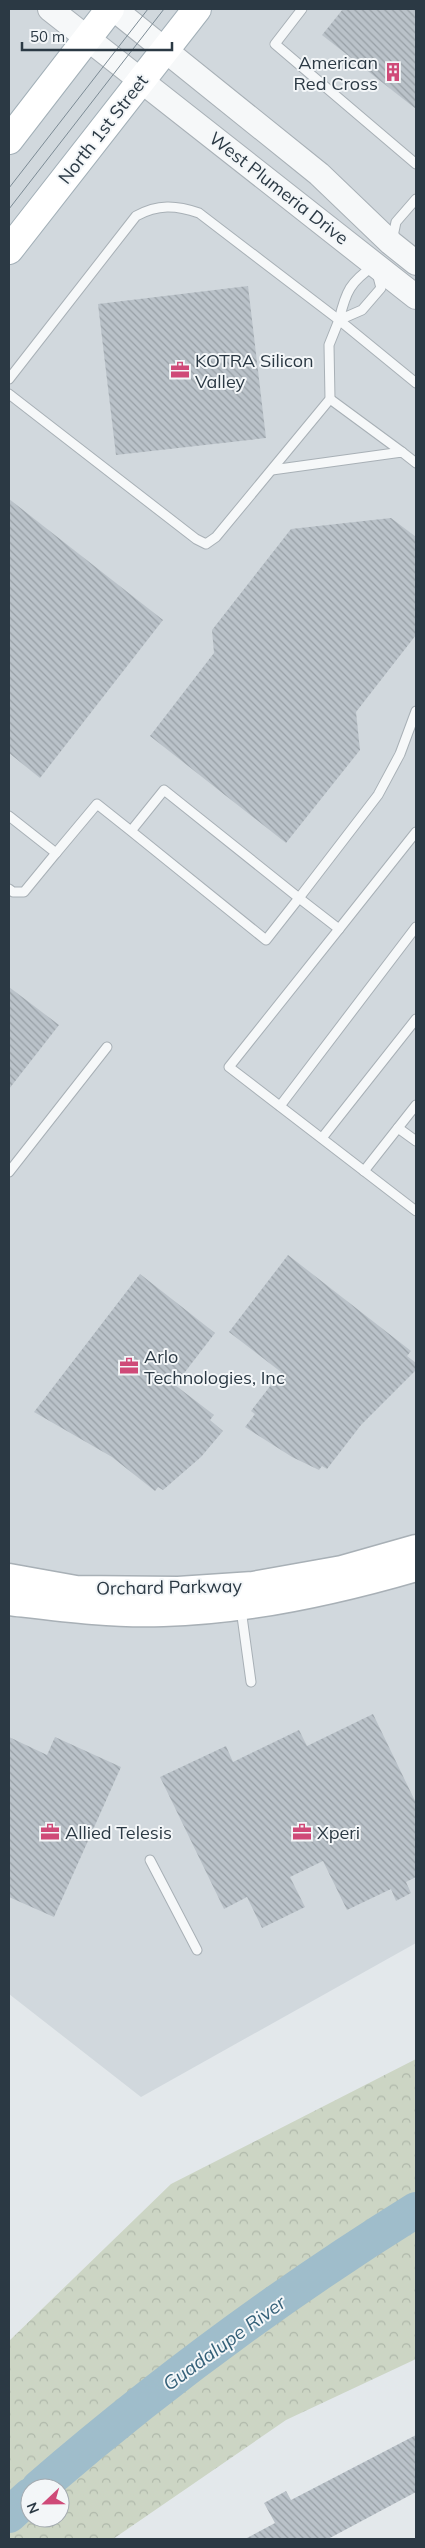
<svg xmlns="http://www.w3.org/2000/svg" width="425" height="2548" viewBox="0 0 425 2548" font-family="Mulish,sans-serif">
  <defs>
    <pattern id="forest-crowns" width="20" height="18" patternUnits="userSpaceOnUse" patternTransform="scale(1.25)"><rect width="20" height="18" fill="#ccd5c4"/><path d="M2 6a3 3 0 1 1 6 0M12 15a3 3 0 1 1 6 0" fill="none" stroke="#afb8aa"/></pattern>
    <pattern id="building-back-hatch" width="6" height="6" patternUnits="userSpaceOnUse" patternTransform="scale(1.25)"><rect width="6" height="6" fill="#bac2c9"/><path d="M-1 5l2 2M0 0l6 6M5-1l2 2" fill="none" stroke="#979fa5"/></pattern>
  </defs>
  <rect width="100%" height="100%" fill="#e3e8eb"/>
  <!-- built -->
  <path fill="#d1d8dd" d="M9 9H416V1943L141 2097 9 1994Z"/>
  <!-- forest -->
  <path fill="url(#forest-crowns)" fill-rule="evenodd" d="M416 2059V2359L286 2420 113 2539H9V2341L171 2184ZM30 2488H60V2518H30Z"/>
  <g fill="none" stroke-linecap="round" stroke-linejoin="round">
    <!-- river -->
    <g stroke="#9fbdcb" stroke-width="36">
      <path d="M39 2488C157 2386 284 2292 416 2210"/>
      <path d="M9 2515 30 2496"/>
    </g>
  </g>
  <!-- building -->
  <g fill="url(#building-back-hatch)">
    <path d="M343 9H416V109L322 35Z"/>
    <path d="M248 286 266 438 116 455 98 304Z"/>
    <path d="M9 499 163 620 40 778 9 753Z"/>
    <path d="M391 518 416 537V635L356 712 360 750 286 843 150 736 214 653 212 630 291 529Z"/>
    <path d="M9 987 59 1025 9 1089Z"/>
    <path d="M288 1255 411 1351 407 1356 416 1363V1370L361 1425 327 1469 322 1466 319 1470 292 1457 245 1427 255 1414 251 1411 281 1372 229 1332Z"/>
    <path d="M140 1274 215 1333 175 1385 214 1415 210 1420 223 1431 201 1457 163 1490 158 1487 155 1491 112 1457 34 1412Z"/>
    <path d="M373 1714 416 1803V1877L406 1882 411 1893 396 1901 391 1889 347 1910 323 1861 290 1877 305 1907 262 1928 247 1897 224 1909 160 1777 226 1746 233 1762 299 1730 307 1746Z"/>
    <path d="M9 1737 47 1755 55 1737 121 1767 54 1917 9 1897Z"/>
    <path d="M416 2435V2492L328 2539H245L275 2523 264 2503 286 2491 291 2500Z"/>
  </g>
  <g fill="none" stroke-linecap="round" stroke-linejoin="round">
    <!-- service casing -->
    <g stroke="#a8b0b6" stroke-width="11">
      <g id="service">
        <path d="M302 9 275 44 416 164"/>
        <path d="M392 241 396 222 416 199"/>
        <path d="M375 265 381 288 362 310 339 320C346 291 350 282 375 265Z"/>
        <path d="M9 379 136 216C158 204 176 205 199 213L339 320 416 383"/>
        <path d="M9 394 196 539 206 544 216 537 330 399 329 345 339 320"/>
        <path d="M330 399 402 452"/>
        <path d="M272 470 402 452 416 463"/>
        <path d="M416 711 400 754 378 795 299 898 339 929 229 1067 416 1211"/>
        <path d="M9 816 56 853 97 804 131 831 164 790 299 898 266 940 131 831"/>
        <path d="M9 889 13 892H24L56 853"/>
        <path d="M339 929 416 832"/>
        <path d="M280 1106 416 927"/>
        <path d="M398 1128 416 1141"/>
        <path d="M322 1138 416 1019"/>
        <path d="M364 1171 416 1105"/>
        <path d="M9 1172 107 1047"/>
        <path d="M241 1609 251 1682"/>
        <path d="M150 1860 197 1950"/>
      </g>
    </g>
    <!-- tertiary casing -->
    <g stroke="#a8b0b6" stroke-width="26">
      <g id="tertiary">
        <path d="M50 9 416 297"/>
        <path d="M114 9 319 174 391 243 416 263"/>
      </g>
    </g>
    <!-- secondary casing -->
    <g stroke="#a8b0b6" stroke-width="29">
      <g id="secondary">
        <path d="M9 1577 76 1589 178 1590 253 1585 342 1569 416 1548"/>
        <path d="M9 1602C60 1608 112 1615 163 1613 246 1611 337 1591 416 1568"/>
      </g>
    </g>
    <!-- primary casing -->
    <g stroke="#a2afb7" stroke-width="30">
      <g id="primary">
        <path d="M9 140 110 9"/>
        <path d="M9 250 197 9"/>
      </g>
    </g>
    <!-- service -->
    <use href="#service" stroke="#f6f8f9" stroke-width="9"/>
    <!-- tertiary -->
    <use href="#tertiary" stroke="#f6f8f9" stroke-width="24"/>
    <!-- secondary -->
    <use href="#secondary" stroke="#fff" stroke-width="26"/>
    <!-- primary -->
    <use href="#primary" stroke="#fff" stroke-width="28"/>
    <!-- tram -->
    <g stroke="#7c8b95" stroke-width="1">
      <path d="M9 188 148 9"/>
      <path d="M9 209 164 9"/>
    </g>
  </g>
  <!-- icons -->
  <defs>
    <g id="building-bare" transform="scale(1.5)"><path d="M-4-6H4V6H1V3H-1V6H-4ZM-2.5-4.3h1.7v1.8h-1.7ZM.8-4.3h1.7v1.8H.8ZM-2.5-1h1.7V.8h-1.7ZM.8-1h1.7V.8H.8Z" fill="#cf4a78" stroke="#f3f6f8" stroke-width="2.5" paint-order="stroke"/></g>
    <g id="office-bare" transform="scale(1.5)"><path d="M-6-3h4V-5.5h4V-3h4V5H-6ZM-1-4.5V-3h2v-1.5ZM-6 0V1H6V0Z" fill="#cf4a78" stroke="#f3f6f8" stroke-width="2.5" paint-order="stroke"/></g>
  </defs>
  <g fill-rule="evenodd">
    <use href="#building-bare" x="393" y="72"/>
    <use href="#office-bare" x="180" y="370"/>
    <use href="#office-bare" x="129" y="1366"/>
    <use href="#office-bare" x="50" y="1832"/>
    <use href="#office-bare" x="302" y="1832"/>
  </g>
  <g text-anchor="middle" dominant-baseline="central" stroke-width="4" stroke-linejoin="round" paint-order="stroke">
    <!-- poi labels -->
    <g font-size="18" fill="#2b3944" stroke="#f3f6f8" text-anchor="start">
      <text x="378" y="62" text-anchor="end">American<tspan x="378" dy="21">Red Cross</tspan></text>
      <text x="195" y="360">KOTRA Silicon<tspan x="195" dy="21">Valley</tspan></text>
      <text x="144" y="1356">Arlo<tspan x="144" dy="21">Technologies, Inc</tspan></text>
      <text x="65" y="1832">Allied Telesis</text>
      <text x="317" y="1832">Xperi</text>
    </g>
    <!-- street labels -->
    <g font-size="18" fill="#2b3944" stroke="#f3f6f8">
      <text transform="translate(103 129) rotate(-52)">North 1st Street</text>
      <text transform="translate(279 188) rotate(38)">West Plumeria Drive</text>
      <text transform="translate(169 1587) rotate(-1)">Orchard Parkway</text>
    </g>
    <!-- water labels -->
    <g font-size="19" font-style="italic" fill="#346078" stroke="#f3f6f8">
      <text transform="translate(224 2343) rotate(-36)">Guadalupe River</text>
    </g>
  </g>
  <!-- border -->
  <rect width="425" height="2548" fill="none" stroke="#2b3944" stroke-width="20"/>
  <!-- north arrow -->
  <g transform="translate(45 2503) rotate(248)"><circle r="24" fill="#f3f6f8" stroke="#a3aab0"/>
  <path d="M0-4L9 19L0 12L-9 19Z" fill="#cf4a78"/>
  <text y="-8" font-size="14" font-weight="bold" text-anchor="middle" fill="#2b3944">N</text>
  </g>
  <!-- scale -->
  <path d="M22 42v8h150v-8" fill="none" stroke="#2b3944" stroke-width="2.5"/>
  <text x="30" y="42" font-size="15" fill="#2b3944" stroke="#f3f6f8" stroke-width="4" paint-order="stroke">50 m</text>
</svg>
